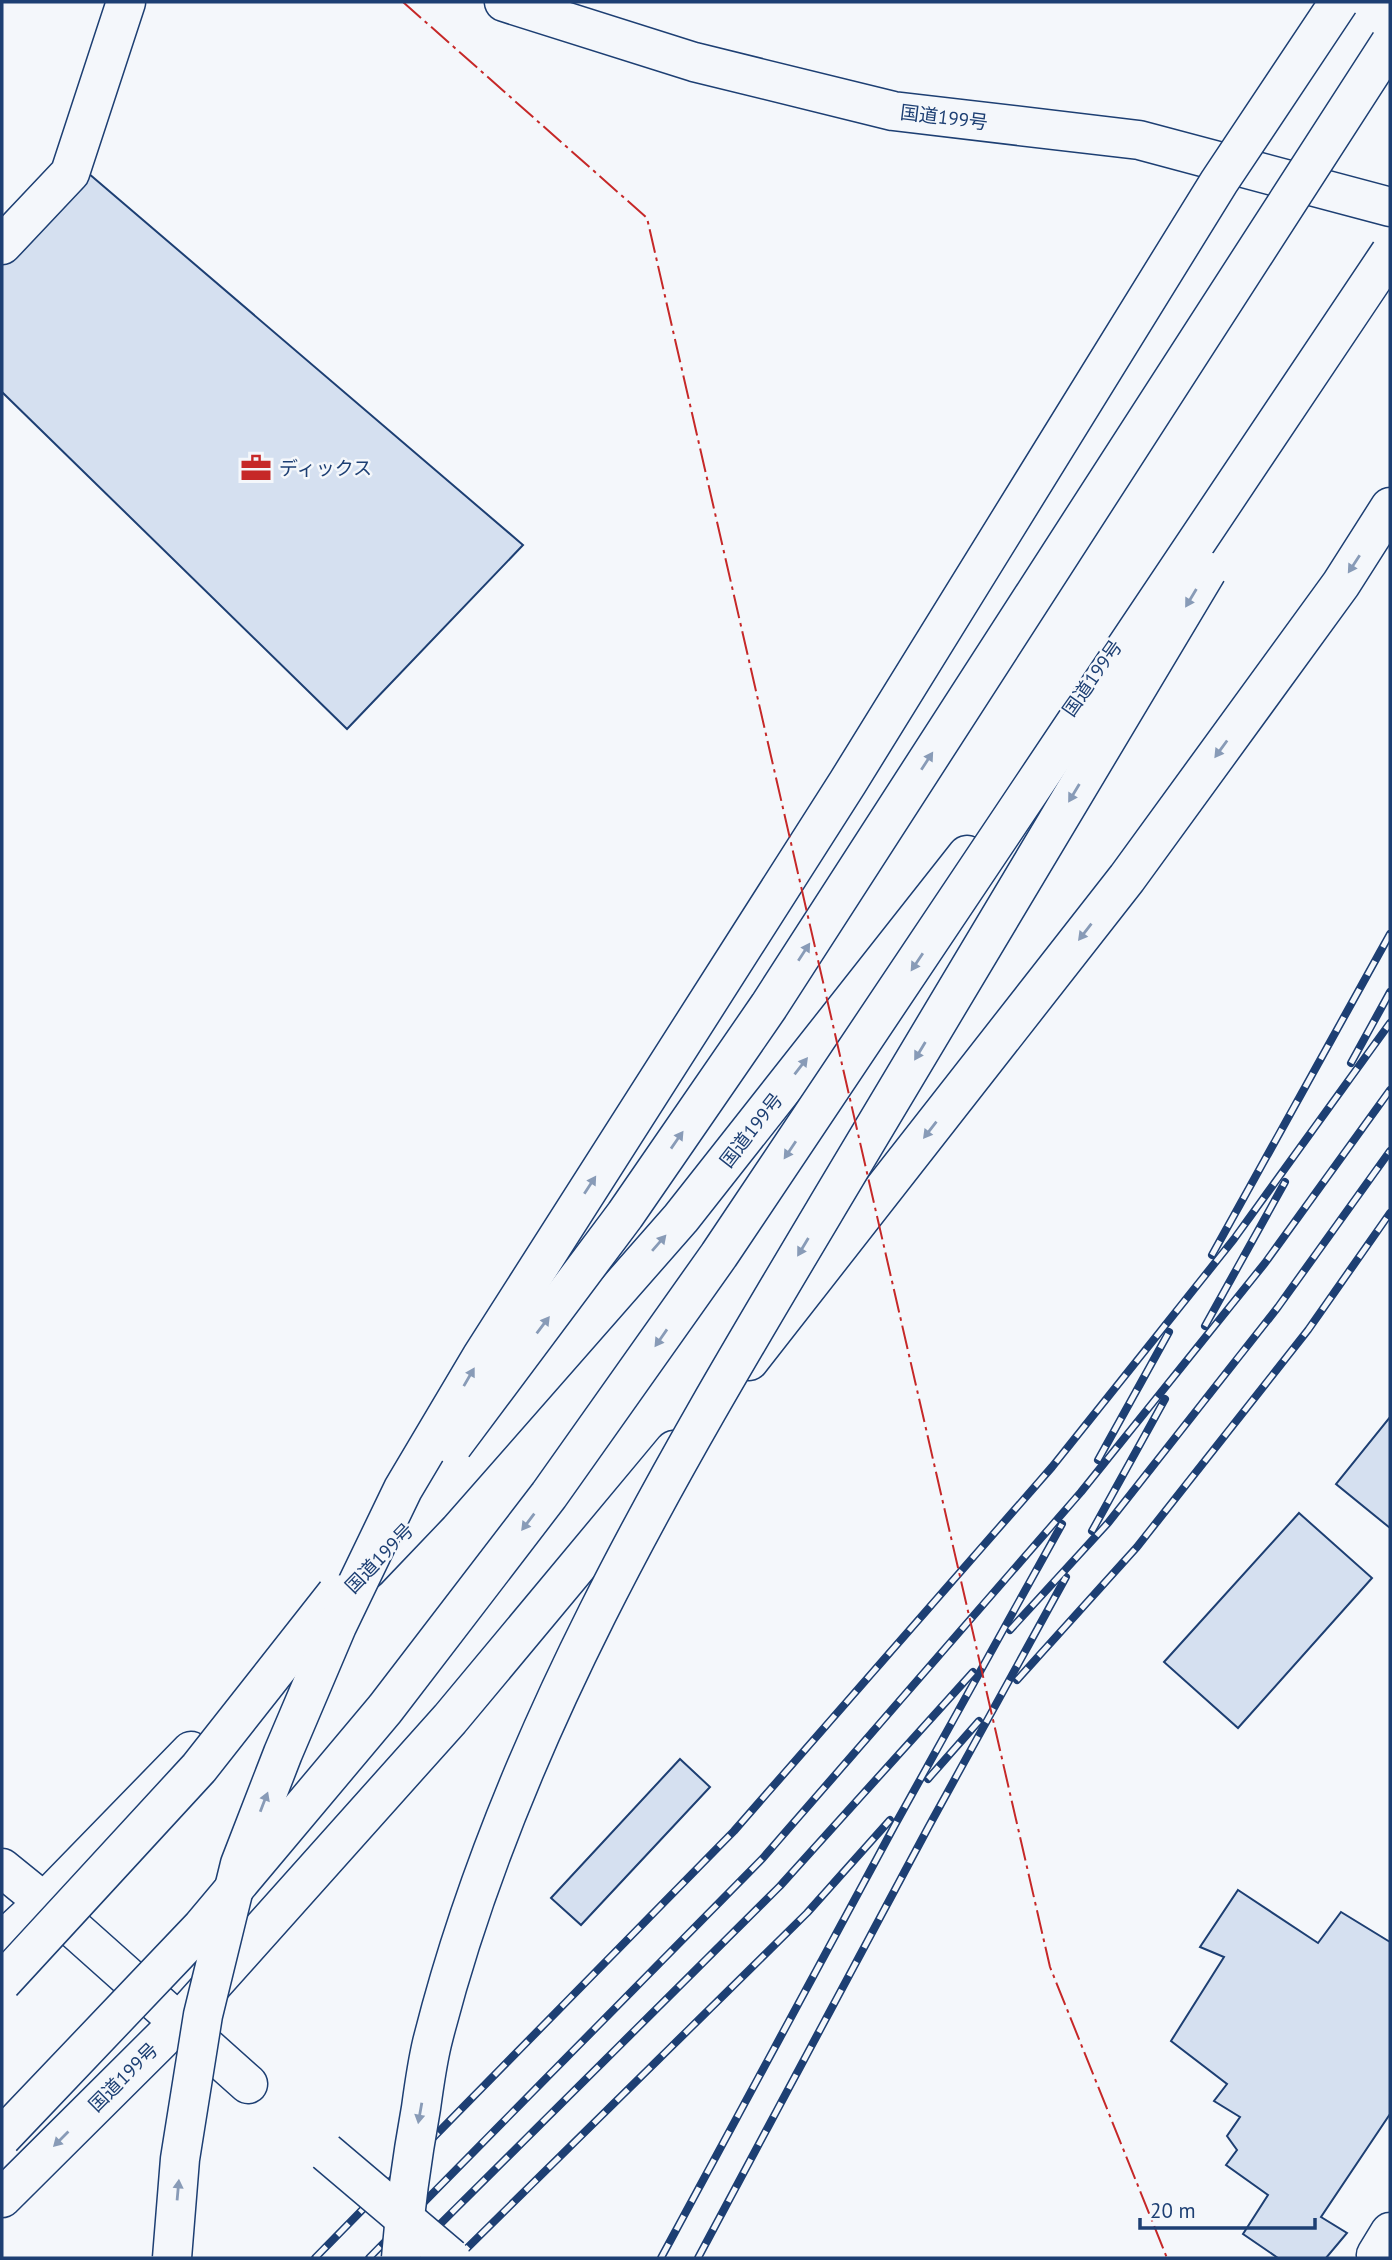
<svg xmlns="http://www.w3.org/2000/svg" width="1392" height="2260" viewBox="0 0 1392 2260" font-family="'PT Sans','Noto Sans JP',sans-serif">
  <rect width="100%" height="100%" fill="#f4f7fb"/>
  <!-- building -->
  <g fill="#d5e0f0" stroke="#1d3f73" stroke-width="2">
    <path d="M74 161 523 545 347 729 2 392V242Z"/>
    <path d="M1390 1417V1528L1336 1484Z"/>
    <path d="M1299 1513 1372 1578 1238 1728 1164 1662Z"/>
    <path d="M680 1759 710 1787 581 1925 551 1898Z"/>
    <path d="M1238 1890 1318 1943 1341 1912 1390 1942V2114L1321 2217 1347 2233 1326 2258H1278L1243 2234 1268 2195 1226 2165 1237 2150 1227 2136 1240 2117 1214 2101 1227 2084 1171 2041 1224 1957 1200 1947Z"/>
  </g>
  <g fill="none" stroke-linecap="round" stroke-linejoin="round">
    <!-- minor casing -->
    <g stroke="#1d3f73" stroke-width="41">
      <g id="minor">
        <path d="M2 245 70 173 126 2"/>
        <path d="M2 1868 44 1902 248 2084"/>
        <path d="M1377 2258 1376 2255 1390 2232"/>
      </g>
    </g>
    <!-- highway casing -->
    <g stroke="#1d3f73" stroke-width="41">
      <g id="highway">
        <path d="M504 2 694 62 893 111 1139 140 1390 207"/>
        <path d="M749 1361 1127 878 1341 584 1390 507"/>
        <path d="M367 1570 430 1504 681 1218 967 855"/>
        <path d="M2 1941 44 1902 191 1751"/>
        <path d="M2 2198 179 2022 450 1719 674 1450"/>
      </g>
    </g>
    <!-- minor -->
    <use href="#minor" stroke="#f4f7fb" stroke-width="38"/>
    <!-- highway -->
    <use href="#highway" stroke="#f4f7fb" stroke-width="38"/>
    <!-- rail casing -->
    <g stroke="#1d3f73" stroke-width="8">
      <g id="rail">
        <path d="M1351 1063 1390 992"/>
        <path d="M1212 1255 1390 934"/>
        <path d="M1205 1326 1285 1182"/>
        <path d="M1098 1460 1169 1332"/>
        <path d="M1092 1531 1165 1399"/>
        <path d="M1010 1630 1108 1523 1278 1307 1390 1151"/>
        <path d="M1017 1680 1137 1547 1308 1330 1390 1213"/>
        <path d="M928 1779 979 1721"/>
        <path d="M315 2258 734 1831 1052 1467 1234 1239 1390 1023"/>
        <path d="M369 2258 763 1858 1081 1492 1265 1263 1390 1090"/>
        <path d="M406 2258 780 1886 973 1672"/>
        <path d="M457 2258 807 1913 890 1820"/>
        <path d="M661 2258 896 1823 1062 1524"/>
        <path d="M698 2258 929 1826 1066 1577"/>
      </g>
    </g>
    <!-- rail -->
    <use href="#rail" stroke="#f4f7fb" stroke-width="5" stroke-dasharray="16" stroke-linecap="butt"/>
    <!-- minor-bridge casing -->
    <g stroke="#1d3f73" stroke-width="41" stroke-linecap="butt">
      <path id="minor-bridge" d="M326 2152 451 2258"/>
    </g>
    <!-- highway-bridge casing -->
    <g stroke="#1d3f73" stroke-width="41" stroke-linecap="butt">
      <g id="highway-bridge">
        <path d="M453 1445 625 1215 769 1006 1390 43"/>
        <path d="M2 1982 199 1768 336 1594"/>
        <path d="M2 2137 202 1927 385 1709 549 1495 719 1255 1390 253"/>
        <path d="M172 2258 180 2159 203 2015 240 1864 283 1753 337 1626 403 1489 482 1356 848 782 1219 182 1339 2"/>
        <path d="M401 2258C405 2208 412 2158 421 2108 424 2086 427 2064 432 2043 509 1735 676 1460 837 1190 960 983 1084 777 1207 571"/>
      </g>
    </g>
    <!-- minor-bridge -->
    <use href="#minor-bridge" stroke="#f4f7fb" stroke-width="38"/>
    <!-- highway-bridge -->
    <use href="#highway-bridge" stroke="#f4f7fb" stroke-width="38"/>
    <!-- power -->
    <path stroke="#c62828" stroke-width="2" stroke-dasharray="24 5 3.5 5" stroke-linecap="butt" d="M403 2 647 218 1050 1967 1167 2258"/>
  </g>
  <!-- one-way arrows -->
  <defs><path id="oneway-solid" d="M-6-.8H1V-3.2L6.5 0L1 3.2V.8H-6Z" transform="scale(1.75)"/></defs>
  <g fill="#889bb7">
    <use href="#oneway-solid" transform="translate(1354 564) rotate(123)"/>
    <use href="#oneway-solid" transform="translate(1191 598) rotate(121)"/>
    <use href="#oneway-solid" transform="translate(1221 749) rotate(126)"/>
    <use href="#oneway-solid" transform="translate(927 761) rotate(-57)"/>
    <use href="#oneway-solid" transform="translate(1074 793) rotate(121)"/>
    <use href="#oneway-solid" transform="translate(1085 932) rotate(128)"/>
    <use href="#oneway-solid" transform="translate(804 952) rotate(-57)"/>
    <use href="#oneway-solid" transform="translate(917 962) rotate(124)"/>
    <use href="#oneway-solid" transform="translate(920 1051) rotate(121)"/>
    <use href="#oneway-solid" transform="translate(801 1066) rotate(-52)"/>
    <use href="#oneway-solid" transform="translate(930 1130) rotate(128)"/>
    <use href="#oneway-solid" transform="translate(677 1140) rotate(-55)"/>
    <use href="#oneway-solid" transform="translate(790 1150) rotate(124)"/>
    <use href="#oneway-solid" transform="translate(590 1185) rotate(-57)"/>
    <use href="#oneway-solid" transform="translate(659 1243) rotate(-49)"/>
    <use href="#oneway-solid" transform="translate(803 1247) rotate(121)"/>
    <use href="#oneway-solid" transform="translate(543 1325) rotate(-53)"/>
    <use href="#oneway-solid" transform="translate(661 1338) rotate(125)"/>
    <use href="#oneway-solid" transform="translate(469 1377) rotate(-60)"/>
    <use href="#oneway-solid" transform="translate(528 1522) rotate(127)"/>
    <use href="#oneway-solid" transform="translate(264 1802) rotate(-69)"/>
    <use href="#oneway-solid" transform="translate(420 2113) rotate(100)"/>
    <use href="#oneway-solid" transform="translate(61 2139) rotate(135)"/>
    <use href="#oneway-solid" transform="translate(178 2190) rotate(-85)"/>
  </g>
  <!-- icons -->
  <defs>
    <g id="office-bare" transform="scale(2.415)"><path d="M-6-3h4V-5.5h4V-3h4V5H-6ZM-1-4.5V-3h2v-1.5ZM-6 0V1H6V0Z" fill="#c62828" stroke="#f4f7fb" stroke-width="2.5" paint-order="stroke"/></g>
  </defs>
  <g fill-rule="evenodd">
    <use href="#office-bare" x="256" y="468"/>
  </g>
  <g text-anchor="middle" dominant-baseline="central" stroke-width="5" stroke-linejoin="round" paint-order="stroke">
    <!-- street labels -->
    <g font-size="19" fill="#1d3f73" stroke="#f4f7fb">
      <text transform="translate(944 117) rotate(7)">国道199号</text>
      <text transform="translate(1092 678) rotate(-55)">国道199号</text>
      <text transform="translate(751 1130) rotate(-52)">国道199号</text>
      <text transform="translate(379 1558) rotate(-46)">国道199号</text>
      <text transform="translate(123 2077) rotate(-45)">国道199号</text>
    </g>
    <!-- poi labels -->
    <g font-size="19" fill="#1d3f73" stroke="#f4f7fb" text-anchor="start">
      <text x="279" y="468">ディックス</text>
    </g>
  </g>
  <!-- border -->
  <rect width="1392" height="2260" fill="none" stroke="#1d3f73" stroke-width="7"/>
  <!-- scale -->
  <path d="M1140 2218v10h175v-10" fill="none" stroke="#1d3f73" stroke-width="3.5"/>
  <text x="1150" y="2218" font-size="21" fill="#1d3f73" stroke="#f4f7fb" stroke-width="5" paint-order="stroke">20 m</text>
</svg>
